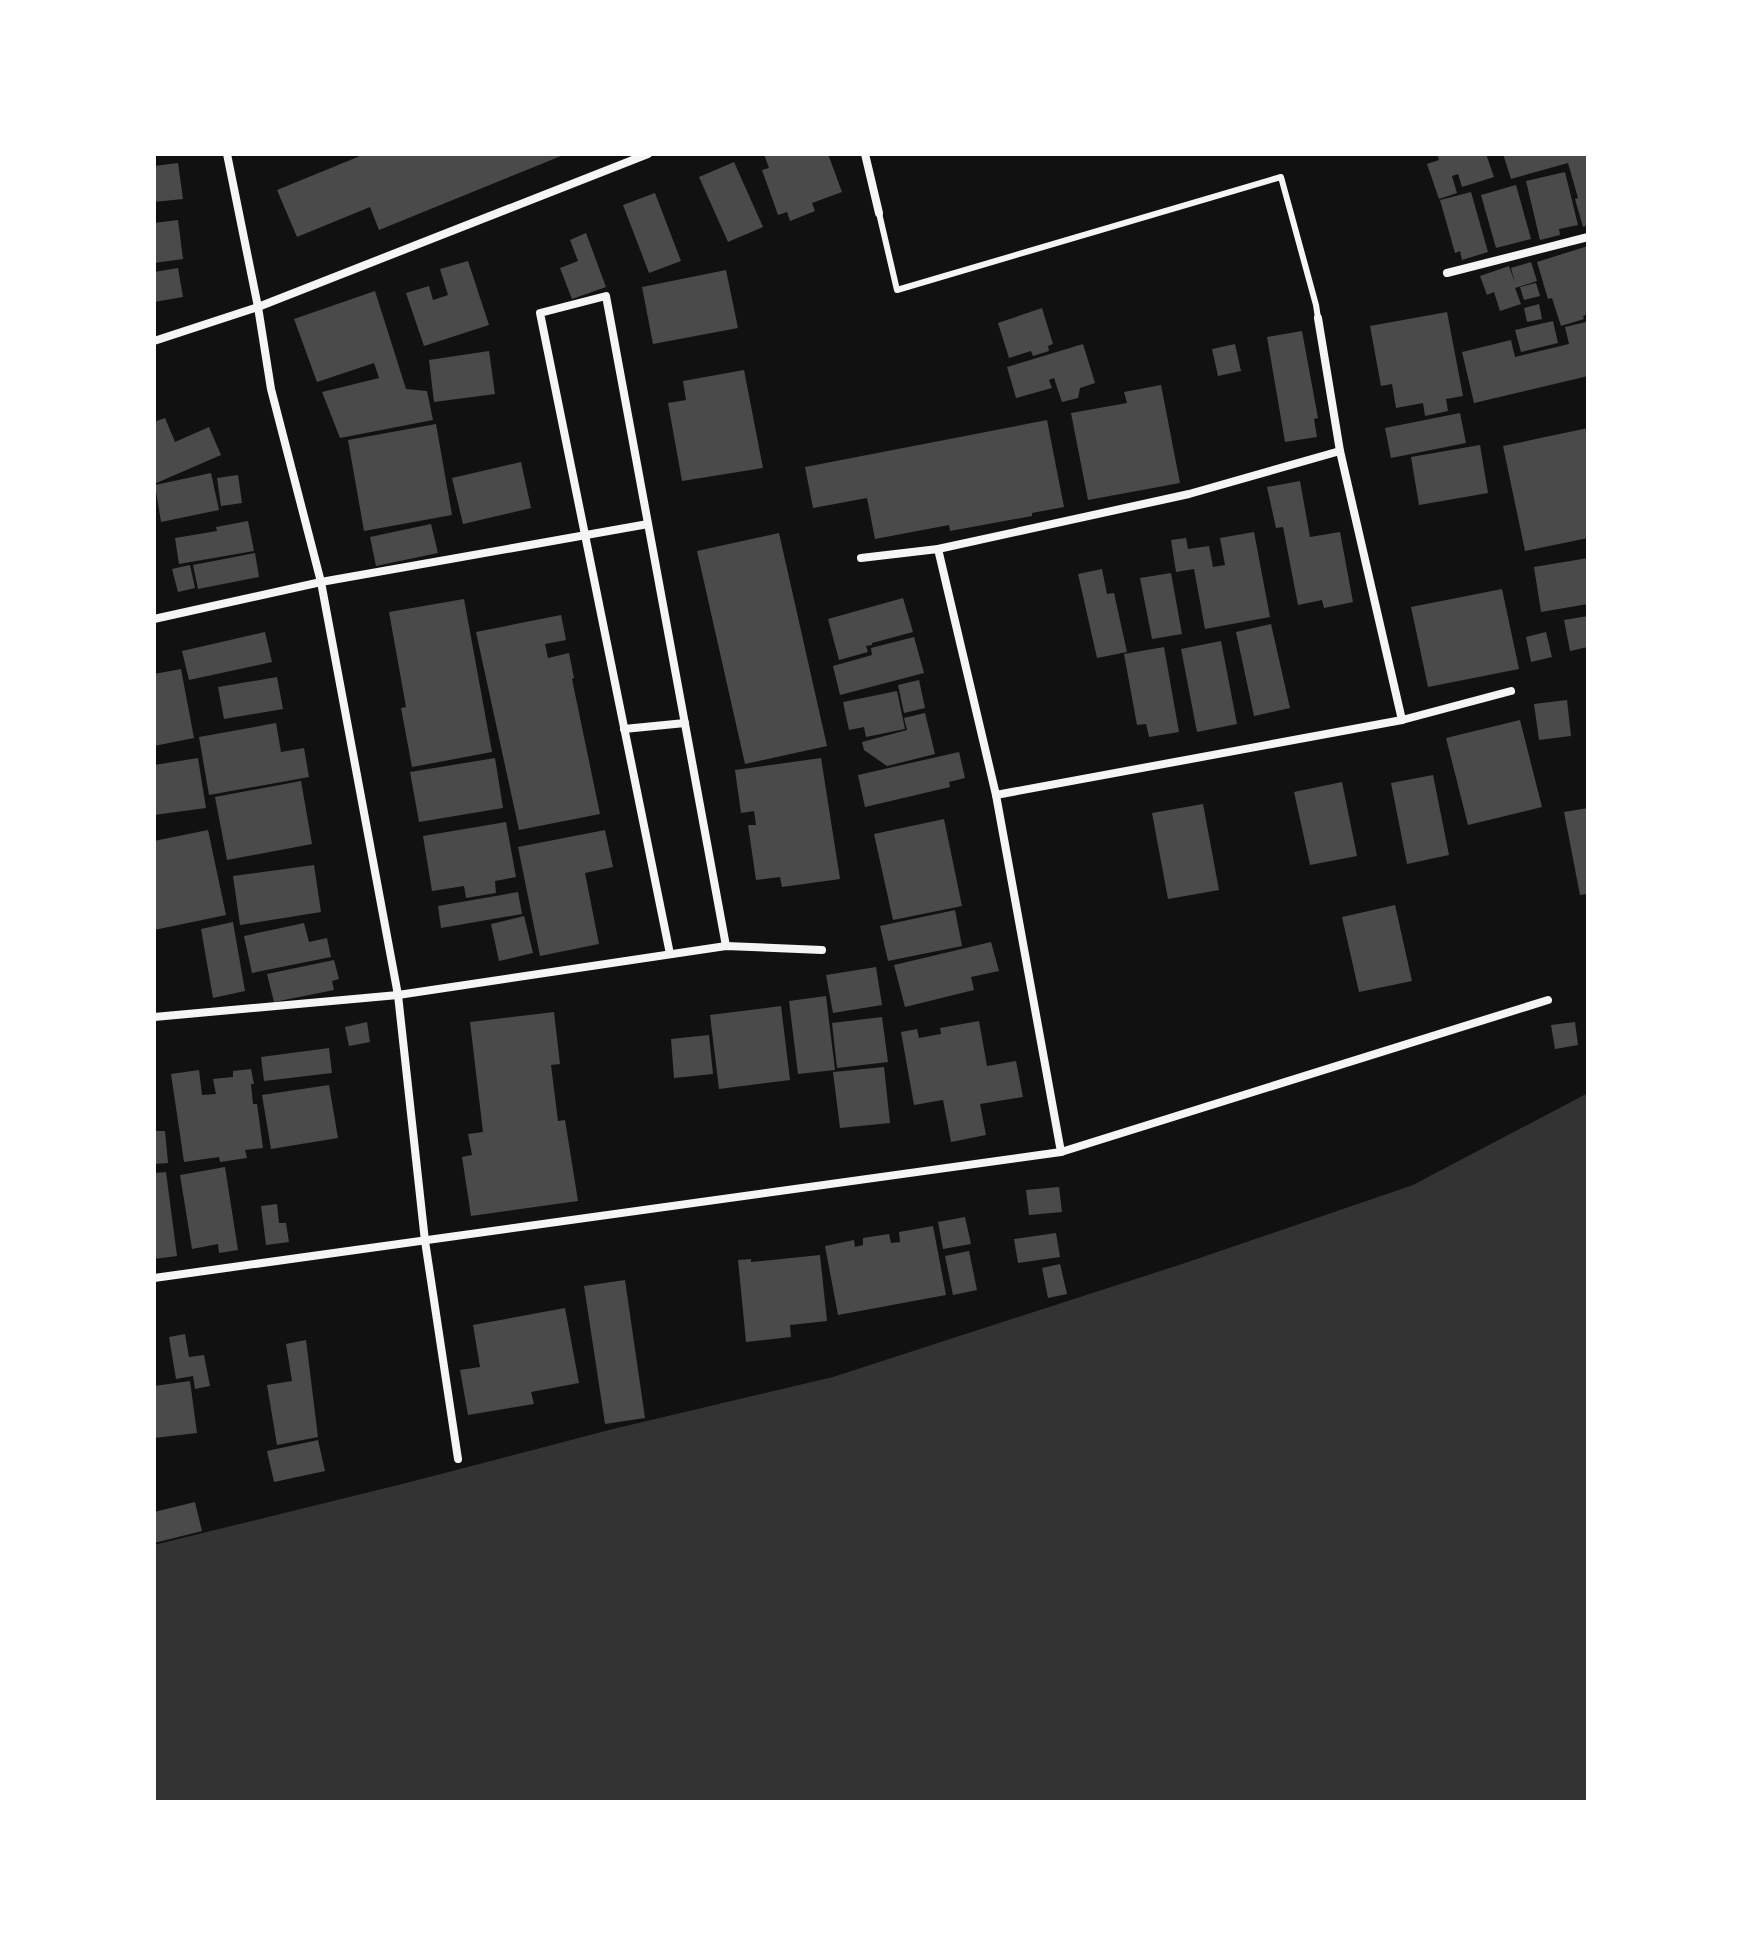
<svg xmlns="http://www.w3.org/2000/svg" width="1742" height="1956" viewBox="0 0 1742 1956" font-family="Overpass,sans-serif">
  <rect width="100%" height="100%" fill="#111"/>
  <!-- water -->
  <path fill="#333" d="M1588 1093V1802H154V1545L410 1482 613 1429 833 1377 1182 1264 1413 1185Z"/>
  <!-- building -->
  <g fill="#4a4a4a">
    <path d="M365 154H566L379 230 370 207 297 237 277 190Z"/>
    <path d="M764 154H828L842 192 812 203 815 211 790 221 787 212 778 215 762 170 769 168Z"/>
    <path d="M1437 154H1486L1494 177 1462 187 1458 174 1452 176 1457 193 1439 199 1427 164 1439 160Z"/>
    <path d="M1503 154H1588V225L1583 227 1575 199 1578 198 1568 163 1511 179Z"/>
    <path d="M734 162 763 227 728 242 699 177Z"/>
    <path d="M178 163 183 199 154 202V166Z"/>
    <path d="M1565 172 1578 225 1559 229 1560 235 1540 240 1526 181Z"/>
    <path d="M1516 185 1531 239 1496 248 1481 195Z"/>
    <path d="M1471 192 1488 252 1462 260 1460 251 1455 253 1440 200Z"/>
    <path d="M655 193 681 261 649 273 623 205Z"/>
    <path d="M178 220 183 259 154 263V223Z"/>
    <path d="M586 233 606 287 572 299 560 268 578 261 570 240Z"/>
    <path d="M1588 246V314L1583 316 1584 319 1561 326 1552 298 1548 299 1537 262Z"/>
    <path d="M468 261 489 325 424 346 406 293 429 286 433 300 448 295 440 269Z"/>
    <path d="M1531 262 1537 281 1515 288 1521 304 1500 311 1494 292 1487 295 1480 276 1509 266 1515 283 1511 268Z"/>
    <path d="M178 268 183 297 154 302V272Z"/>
    <path d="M726 270 738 328 653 344 642 287Z"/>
    <path d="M1536 283 1540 296 1524 300 1520 287Z"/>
    <path d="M375 291 406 389 427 391 433 420 340 438 322 392 379 378 374 363 317 382 294 319Z"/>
    <path d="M1539 304 1542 319 1527 322 1524 308Z"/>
    <path d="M1042 308 1053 344 1048 346 1049 351 1033 356 1031 351 1009 358 998 323Z"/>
    <path d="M1447 312 1463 396 1446 399 1448 411 1425 416 1423 403 1396 408 1392 384 1381 386 1370 326Z"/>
    <path d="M1553 321 1558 343 1521 352 1515 330Z"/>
    <path d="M1586 322 1588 328V376L1474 403 1462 352 1511 340 1515 357 1569 344 1565 327Z"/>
    <path d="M1302 331 1318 418 1314 419 1317 437 1285 442 1267 337Z"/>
    <path d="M1083 344 1095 383 1080 388 1078 398 1062 402 1054 378 1049 380 1052 388 1016 398 1007 367Z"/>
    <path d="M1235 344 1241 371 1218 376 1212 349Z"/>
    <path d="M489 351 495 394 434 402 429 360Z"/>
    <path d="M744 370 763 468 682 481 668 403 686 400 683 381Z"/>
    <path d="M1161 385 1180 483 1088 500 1071 413 1127 403 1124 392Z"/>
    <path d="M1460 413 1466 443 1391 458 1385 428Z"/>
    <path d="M165 418 175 442 209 427 221 455 154 484V422Z"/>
    <path d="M1047 420 1064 507 1032 513V516L950 531 949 525 875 539 867 498 813 508 805 467Z"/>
    <path d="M436 424 452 515 364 531 348 440Z"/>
    <path d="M1588 428V538L1525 551 1503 446Z"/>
    <path d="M1480 445 1488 493 1419 505 1411 457Z"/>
    <path d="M521 462 531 508 463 524 452 478Z"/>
    <path d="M211 473 219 510 161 522 155 485Z"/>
    <path d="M238 475 242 503 221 506 217 478Z"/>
    <path d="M1300 481 1310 537 1340 532 1353 602 1324 608 1322 600 1298 605 1283 527 1276 528 1267 487Z"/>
    <path d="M248 521 254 551 179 564 175 538 217 531 216 527Z"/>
    <path d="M431 524 438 553 376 566 370 537Z"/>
    <path d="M1254 532 1270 617 1205 629 1194 569 1176 572 1171 540 1186 538 1188 549 1209 546 1213 567 1225 565 1220 538Z"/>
    <path d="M779 533 827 746 745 764 697 551Z"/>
    <path d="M255 553 259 577 198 589 193 565Z"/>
    <path d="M1588 558V604L1541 612 1534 567Z"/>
    <path d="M190 565 195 588 178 592 172 569Z"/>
    <path d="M1102 569 1107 594 1114 593 1127 652 1097 658 1078 574Z"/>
    <path d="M1171 573 1182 634 1152 639 1140 578Z"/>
    <path d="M1502 589 1519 669 1428 687 1411 607Z"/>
    <path d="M903 598 913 632 872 643V645L866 646 868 652 839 660 828 619Z"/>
    <path d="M464 599 492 752 412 767 401 708 406 707 389 612Z"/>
    <path d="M561 615 566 640 545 644 548 658 569 653 574 678 572 679 600 814 519 830 476 632Z"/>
    <path d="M1588 616V647L1570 651 1564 620Z"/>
    <path d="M1271 624 1290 708 1254 716 1236 632Z"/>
    <path d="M265 632 272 662 189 680 182 651Z"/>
    <path d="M1546 632 1552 657 1531 662 1526 637Z"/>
    <path d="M914 637 924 673 840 695 833 666 872 655 871 648Z"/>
    <path d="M1221 641 1237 724 1197 732 1181 649Z"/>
    <path d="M1164 647 1179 732 1149 737 1146 724 1137 725 1124 654Z"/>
    <path d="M181 669 194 738 154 746V674Z"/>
    <path d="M277 677 283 709 224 719 218 687Z"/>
    <path d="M919 680 925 708 904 713 898 685Z"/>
    <path d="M897 691 905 729 866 737 864 727 849 730 843 702Z"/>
    <path d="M1567 700 1571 736 1539 740 1534 704Z"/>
    <path d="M925 713 935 754 887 766 864 750 862 742 907 730 904 718Z"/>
    <path d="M1520 720 1542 807 1468 825 1446 738Z"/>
    <path d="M276 723 281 752 304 748 309 777 209 795 199 737Z"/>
    <path d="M959 752 965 778 949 782 950 787 865 807 858 775Z"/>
    <path d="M198 758 206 808 154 815V765Z"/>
    <path d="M495 758 503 808 419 822 410 772Z"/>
    <path d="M821 758 840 879 782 887 780 877 756 880 748 825H756L754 811 741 813 735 770Z"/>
    <path d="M1433 775 1449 855 1407 864 1391 783Z"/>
    <path d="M301 781 312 844 227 860 215 797Z"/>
    <path d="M1342 782 1357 856 1310 865 1294 792Z"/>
    <path d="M1203 804 1219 890 1168 899 1152 813Z"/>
    <path d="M1588 808V894L1580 895 1564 812Z"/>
    <path d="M944 819 962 906 893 920 874 834Z"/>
    <path d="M506 822 516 877 495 881 496 893 466 898 464 886 432 891 423 836Z"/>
    <path d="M208 830 226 915 154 930V841Z"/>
    <path d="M605 830 613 867 585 873 599 944 540 956 518 847Z"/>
    <path d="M314 865 321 912 240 925 233 876Z"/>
    <path d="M518 892 522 914 441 928 438 906Z"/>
    <path d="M1395 905 1412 981 1359 992 1342 917Z"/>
    <path d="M955 910 962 946 888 961 880 926Z"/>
    <path d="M524 916 533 953 499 961 491 924Z"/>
    <path d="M233 922 245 991 213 998 201 929Z"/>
    <path d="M304 923 309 942 327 938 331 957 252 973 244 936Z"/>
    <path d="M991 942 999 971 971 977 974 990 905 1007 894 965Z"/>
    <path d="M334 960 339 979 332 981 334 990 274 1002 267 974Z"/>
    <path d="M876 967 882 1005 833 1013 826 975Z"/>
    <path d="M826 996 835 1070 798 1074 789 1001Z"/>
    <path d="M781 1006 790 1080 719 1089 710 1015Z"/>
    <path d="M554 1012 560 1064 551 1065 558 1121 565 1120 578 1201 471 1216 462 1157 472 1155 468 1134 483 1132 470 1022Z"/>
    <path d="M882 1017 888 1062 837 1068 832 1023Z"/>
    <path d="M979 1021 987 1066 1016 1061 1023 1097 980 1104 986 1135 951 1142 943 1100 914 1105 901 1032 917 1029 919 1038 941 1034 940 1028Z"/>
    <path d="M367 1022 370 1042 349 1046 345 1027Z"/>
    <path d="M1575 1022 1578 1045 1555 1049 1551 1025Z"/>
    <path d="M709 1035 713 1074 674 1078 671 1039Z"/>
    <path d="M329 1048 332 1073 264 1081 261 1057Z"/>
    <path d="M884 1067 890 1123 840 1128 833 1072Z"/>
    <path d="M251 1069 254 1084H251L253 1104H257L263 1148 245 1150 247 1158 220 1162 219 1157 184 1162 171 1074 199 1070 202 1095 216 1094 213 1079 233 1077V1071Z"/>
    <path d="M329 1085 338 1138 271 1149 262 1095Z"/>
    <path d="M154 1131H165L168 1163 154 1164Z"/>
    <path d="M225 1167 238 1250 219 1253 218 1244 192 1249 180 1175Z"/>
    <path d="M166 1172 177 1256 154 1259V1173Z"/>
    <path d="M1059 1187 1062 1212 1029 1215 1026 1190Z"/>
    <path d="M277 1204 279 1223H286L289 1242 266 1245 261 1206Z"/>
    <path d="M965 1217 971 1244 943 1249 938 1222Z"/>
    <path d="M933 1226 946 1295 838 1315 825 1246 854 1240 855 1247 863 1245V1238L889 1234 891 1243 900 1242 899 1232Z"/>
    <path d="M1056 1233 1060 1257 1018 1263 1014 1239Z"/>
    <path d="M969 1251 977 1290 953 1295 945 1256Z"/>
    <path d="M820 1255 827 1321 790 1325 791 1337 746 1342 738 1260 751 1259V1262Z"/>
    <path d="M1060 1264 1067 1294 1048 1298 1042 1268Z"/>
    <path d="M625 1280 645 1418 605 1424 584 1286Z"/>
    <path d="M565 1308 579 1383 531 1392 534 1404 468 1415 460 1370 480 1367 473 1325Z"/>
    <path d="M185 1334 189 1357 204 1355 210 1386 195 1389 193 1376 176 1379 169 1337Z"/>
    <path d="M306 1340 318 1437 277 1445 267 1385 292 1381 286 1344Z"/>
    <path d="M190 1381 197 1433 154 1438V1386Z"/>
    <path d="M318 1440 325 1471 274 1482 267 1451Z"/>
    <path d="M195 1502 202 1531 154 1543V1512Z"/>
  </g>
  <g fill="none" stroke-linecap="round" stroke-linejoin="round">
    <!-- service -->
    <path stroke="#f5f5f5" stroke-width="6" d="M879 213 897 290 1281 177 1316 305 1318 318"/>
    <!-- minor -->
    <g stroke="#f5f5f5" stroke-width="8">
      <path d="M227 154 258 307 271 389 321 582 398 995 425 1241 458 1459"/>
      <path d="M865 154 879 213"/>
      <path d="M1447 273 1588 237"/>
      <path d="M1318 318 1340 451 1402 720"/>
      <path d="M154 341 258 307 648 154"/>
      <path d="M938 549 996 795 1061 1152"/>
      <path d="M861 558 938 549 1189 494 1340 451"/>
      <path d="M154 619 321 582 648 524"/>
      <path d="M624 729 685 723"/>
      <path d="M996 795 1402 720 1511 691"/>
      <path d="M670 954 540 313 606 296 726 946"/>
      <path d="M154 1017 398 995 726 946 822 950"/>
      <path d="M154 1278 1061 1152 1548 1000"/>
    </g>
  </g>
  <!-- border -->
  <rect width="1742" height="1956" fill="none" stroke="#ffffff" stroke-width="312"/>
</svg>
